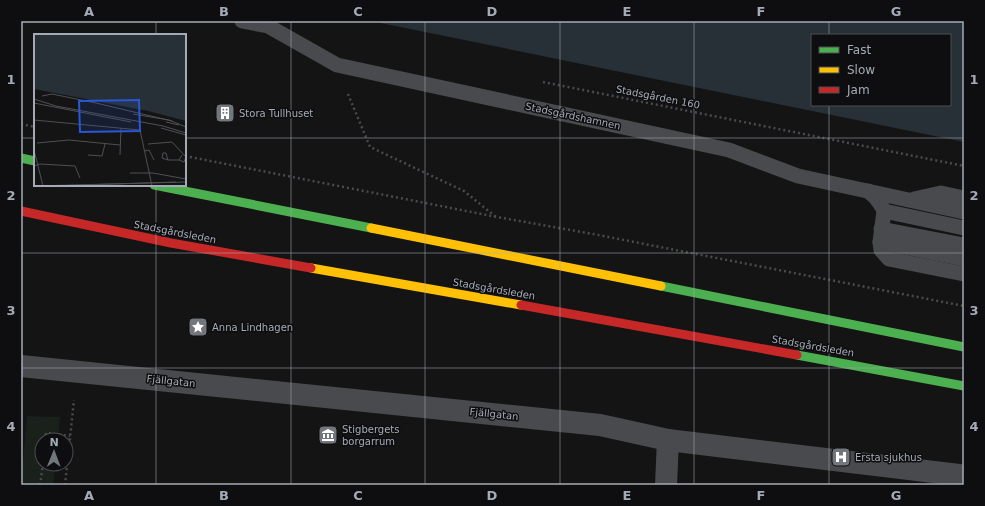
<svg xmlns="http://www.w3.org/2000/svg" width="985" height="506" viewBox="0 0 985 506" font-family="'DejaVu Sans',sans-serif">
  <rect width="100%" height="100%" fill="#141414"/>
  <!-- green -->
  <path fill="#1a211b" d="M27 416 60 417 58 440H42V464H55L53 485H21Z"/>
  <!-- water -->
  <path fill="#273036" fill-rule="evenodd" d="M371 21H964V142ZM812 35H950V105H812Z"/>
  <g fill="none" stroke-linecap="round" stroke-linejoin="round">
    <!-- path -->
    <g stroke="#4a4b4f" stroke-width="2.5" stroke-dasharray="2 3" stroke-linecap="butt">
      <path d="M543 82 964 166"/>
      <path d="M348 94 370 147 464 191 496 217"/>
      <path d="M21 124 35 127"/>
      <path d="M185 156 497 217 593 234 964 306"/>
      <path d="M45 440 46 433 70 436"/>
      <path d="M40 485 43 464"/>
      <path d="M65 485 74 400"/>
    </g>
    <!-- lane -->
    <g stroke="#484a4d" stroke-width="15">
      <path d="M242 21 268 26 337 65 729 150 798 176 964 212"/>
      <path d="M868 191 875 197 881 205 884 211 880 242 881 250 889 259 964 274"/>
      <path d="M914 199 941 193 964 198"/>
      <path d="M884 211 964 228"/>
      <path d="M881 229 964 245"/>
      <path d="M880 242 964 259"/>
    </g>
    <!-- street -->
    <g stroke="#484a4d" stroke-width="22">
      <path d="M21 366 600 425 668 440 959 475 964 477"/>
      <path d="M666 485 668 440"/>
    </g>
    <!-- fast -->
    <g stroke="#4caf50" stroke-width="9">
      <path d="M21 158 35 161"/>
      <path d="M154 185 371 228"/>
      <path d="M661 286 964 347"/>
      <path d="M797 355 964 386"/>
    </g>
    <!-- slow -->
    <g stroke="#ffc107" stroke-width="9">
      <path d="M371 228 661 286"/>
      <path d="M311 268 521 305"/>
    </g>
    <!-- jam -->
    <g stroke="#c62828" stroke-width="9">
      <path d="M21 211 171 243 311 268"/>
      <path d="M521 305 797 355"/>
    </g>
  </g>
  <!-- grid -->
  <path fill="none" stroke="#a4abb6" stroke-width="1" stroke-opacity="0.55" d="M156 21V35M291 21V485M425 21V485M560 21V485M694 21V485M829 21V35M829 105V485M21 138H35M185 138H964M156 185V485M21 253H964M21 368H964"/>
  <!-- icons -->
  <defs>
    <g id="building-square" transform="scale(1)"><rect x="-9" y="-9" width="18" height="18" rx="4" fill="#72767d" stroke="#0e0e10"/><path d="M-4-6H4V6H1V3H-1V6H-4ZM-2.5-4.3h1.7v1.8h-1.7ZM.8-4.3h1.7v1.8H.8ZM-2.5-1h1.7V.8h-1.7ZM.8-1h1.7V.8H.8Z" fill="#fff"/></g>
    <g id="sight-square" transform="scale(1)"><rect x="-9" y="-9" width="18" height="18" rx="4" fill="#72767d" stroke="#0e0e10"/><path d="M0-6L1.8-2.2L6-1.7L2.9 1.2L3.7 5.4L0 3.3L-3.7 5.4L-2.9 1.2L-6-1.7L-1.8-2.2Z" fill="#fff"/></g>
    <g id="museum-square" transform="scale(1)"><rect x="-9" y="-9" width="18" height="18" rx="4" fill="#72767d" stroke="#0e0e10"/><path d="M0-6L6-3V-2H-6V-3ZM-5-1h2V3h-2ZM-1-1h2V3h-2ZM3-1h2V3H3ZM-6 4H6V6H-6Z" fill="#fff"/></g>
    <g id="hospital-square" transform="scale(1)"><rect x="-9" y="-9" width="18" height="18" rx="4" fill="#72767d" stroke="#0e0e10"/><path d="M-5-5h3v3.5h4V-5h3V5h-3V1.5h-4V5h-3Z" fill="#fff"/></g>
  </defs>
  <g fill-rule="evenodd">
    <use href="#building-square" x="225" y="113"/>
    <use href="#sight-square" x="198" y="327"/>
    <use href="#museum-square" x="328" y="435"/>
    <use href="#hospital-square" x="841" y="457"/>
  </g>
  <g text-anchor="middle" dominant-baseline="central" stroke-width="3" stroke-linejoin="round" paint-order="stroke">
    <!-- street labels -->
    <g font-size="10" fill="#a4abb6" stroke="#0e0e10">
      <text transform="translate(658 97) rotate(11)">Stadsgården 160</text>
      <text transform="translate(573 116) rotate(12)">Stadsgårdshamnen</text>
      <text transform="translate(175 232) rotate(11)">Stadsgårdsleden</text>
      <text transform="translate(494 289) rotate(10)">Stadsgårdsleden</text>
      <text transform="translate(813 346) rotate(10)">Stadsgårdsleden</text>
      <text transform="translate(171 381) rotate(6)">Fjällgatan</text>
      <text transform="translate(494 414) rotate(6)">Fjällgatan</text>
    </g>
    <!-- poi labels -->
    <g font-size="10" fill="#a4abb6" stroke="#0e0e10" text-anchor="start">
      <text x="239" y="113">Stora Tullhuset</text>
      <text x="212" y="327">Anna Lindhagen</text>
      <text x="342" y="429">Stigbergets<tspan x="342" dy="12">borgarrum</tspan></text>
      <text x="855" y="457">Ersta sjukhus</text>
    </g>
  </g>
  <!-- overview -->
  <g transform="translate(34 34)">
    <rect width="152" height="152" fill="#141414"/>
    <path d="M0 0H152V87L114 77 0 55Z" fill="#273036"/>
    <path fill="none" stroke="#273036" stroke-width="2" d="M139 0 152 3"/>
    <path fill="none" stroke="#4e5055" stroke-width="1" d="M8 62 18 60 62 69 138 87M0 65 22 72 129 92 152 99M0 69 97 88M99 80 135 86 152 93M0 86 106 96 118 152M132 88 145 91M127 94 152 101M3 109 35 106 86 111M114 110 138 108 152 123 150 128 145 126 148 121M0 116 9 152M111 117 115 116 120 126M54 121 68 122 71 110M86 121 87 94M134 126 128 124 129 119H132L134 126H145M0 132 6 130 41 132 46 144M96 139H119L152 145M0 152 152 148M14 152 142 148"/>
    <path fill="#2a57d5" fill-opacity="0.15" stroke="#2a57d5" stroke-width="2" d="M105 66 106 97 46 98 45 67Z"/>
    <rect width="152" height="152" fill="none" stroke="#a4abb6" stroke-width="2"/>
  </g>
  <!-- border -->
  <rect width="985" height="506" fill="none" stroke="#0e0e10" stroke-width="44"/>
  <!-- legend -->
  <rect x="811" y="34" width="140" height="72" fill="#0e0e10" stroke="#4a4d52"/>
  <rect x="819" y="47" width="20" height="6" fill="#4caf50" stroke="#4a4d52"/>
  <text x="847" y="54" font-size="12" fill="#a4abb6">Fast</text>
  <rect x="819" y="67" width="20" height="6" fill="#ffc107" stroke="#4a4d52"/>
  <text x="847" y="74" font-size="12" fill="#a4abb6">Slow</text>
  <rect x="819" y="87" width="20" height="6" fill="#c62828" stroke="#4a4d52"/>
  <text x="847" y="94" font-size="12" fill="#a4abb6">Jam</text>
  <!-- north arrow -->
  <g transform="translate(54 452) rotate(1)"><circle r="19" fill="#0e0e10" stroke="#4a4d52"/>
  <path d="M0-3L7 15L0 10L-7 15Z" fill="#72767d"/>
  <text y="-6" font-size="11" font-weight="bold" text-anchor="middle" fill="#a4abb6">N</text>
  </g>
  <rect x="22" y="22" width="941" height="462" fill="none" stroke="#a4abb6" stroke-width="1.5"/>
  <g font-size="13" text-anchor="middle" font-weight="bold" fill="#a4abb6">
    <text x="89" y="16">A</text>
    <text x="224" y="16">B</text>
    <text x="358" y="16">C</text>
    <text x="492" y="16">D</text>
    <text x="627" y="16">E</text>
    <text x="761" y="16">F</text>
    <text x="896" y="16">G</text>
    <text x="11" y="84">1</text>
    <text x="974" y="84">1</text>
    <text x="11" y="200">2</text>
    <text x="974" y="200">2</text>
    <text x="11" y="315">3</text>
    <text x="974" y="315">3</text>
    <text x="11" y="431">4</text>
    <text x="974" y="431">4</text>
    <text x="89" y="500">A</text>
    <text x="224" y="500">B</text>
    <text x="358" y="500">C</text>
    <text x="492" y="500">D</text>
    <text x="627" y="500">E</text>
    <text x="761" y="500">F</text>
    <text x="896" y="500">G</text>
  </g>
</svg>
